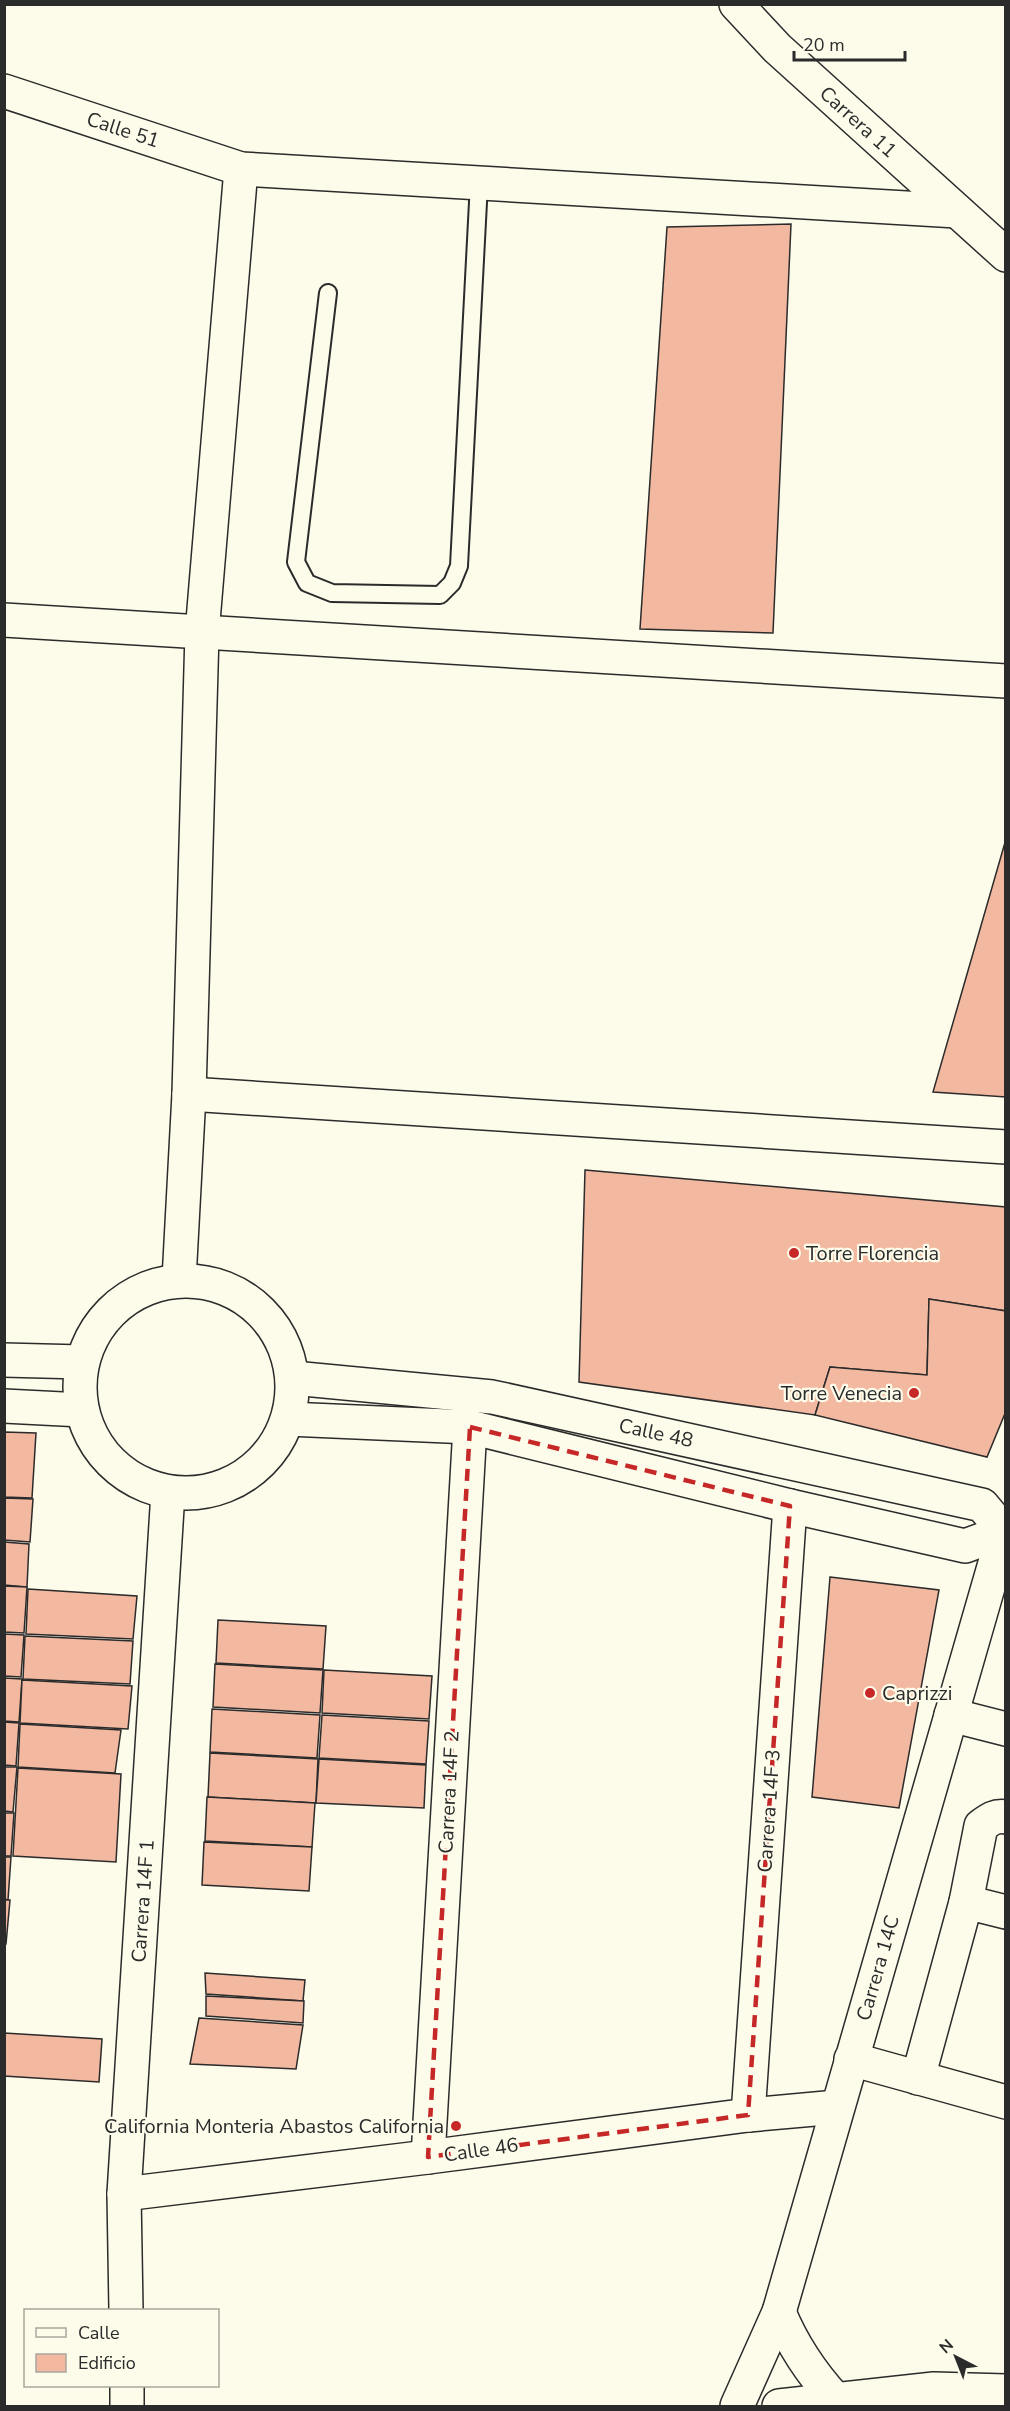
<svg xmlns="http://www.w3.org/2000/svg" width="1010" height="2411" viewBox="0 0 1010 2411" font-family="'Nunito Sans',sans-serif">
  <rect width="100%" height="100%" fill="#fdfbea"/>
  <!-- building -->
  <g fill="#f2b8a0" stroke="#2b2b2b" stroke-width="1.5">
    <path d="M791 224 773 633 640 629 667 227Z"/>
    <path d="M1006 839V1097L933 1092Z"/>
    <path d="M585 1170 1006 1207V1311L929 1299 927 1375 830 1367 815 1415 579 1382Z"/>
    <path d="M929 1299 1006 1311V1411L987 1457 815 1415 830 1367 927 1375Z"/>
    <path d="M4 1432 36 1433 32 1498 4 1497Z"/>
    <path d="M4 1498 33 1499 30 1542 4 1540Z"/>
    <path d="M4 1542 29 1544 27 1587 4 1585Z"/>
    <path d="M830 1577 939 1590 899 1808 812 1797Z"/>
    <path d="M4 1586 27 1587 24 1633 4 1632Z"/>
    <path d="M28 1589 137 1596 133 1639 26 1634Z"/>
    <path d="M218 1620 326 1626 323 1669 216 1663Z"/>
    <path d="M4 1634 24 1635 21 1677 4 1676Z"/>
    <path d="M25 1636 133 1641 130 1684 23 1679Z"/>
    <path d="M215 1664 323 1670 320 1713 213 1707Z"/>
    <path d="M324 1670 432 1676 429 1719 322 1713Z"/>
    <path d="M4 1678 22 1679 19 1722 4 1721Z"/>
    <path d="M22 1680 132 1686 128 1729 20 1723Z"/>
    <path d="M212 1709 320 1715 317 1758 210 1752Z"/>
    <path d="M322 1715 429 1721 426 1764 319 1758Z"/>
    <path d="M4 1722 19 1723 16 1766 4 1765Z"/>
    <path d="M20 1724 121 1730 115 1773 18 1767Z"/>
    <path d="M210 1753 318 1759 316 1803 208 1797Z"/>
    <path d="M319 1759 426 1765 424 1808 316 1803Z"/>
    <path d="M4 1767H17L13 1812 4 1811Z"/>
    <path d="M18 1768 121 1774 116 1862 13 1856Z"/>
    <path d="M207 1797 315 1803 312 1847 205 1841Z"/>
    <path d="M4 1813H14L11 1856H4Z"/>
    <path d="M204 1842 312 1847 309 1891 202 1885Z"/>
    <path d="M4 1857H11L8 1900 4 1899Z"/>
    <path d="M4 1900H10L6 1944H4Z"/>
    <path d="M205 1973 305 1980 303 2001 206 1994Z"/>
    <path d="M206 1996 304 2001 303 2023 206 2016Z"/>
    <path d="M199 2018 303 2025 296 2069 190 2064Z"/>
    <path d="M4 2033 102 2039 99 2082 4 2076Z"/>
  </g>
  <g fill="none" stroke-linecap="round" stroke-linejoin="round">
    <!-- service casing -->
    <g stroke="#2b2b2b" stroke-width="20">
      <path id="service" d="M328 293 296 562 307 583 332 593 440 595 452 583 459 566 479 183"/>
    </g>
    <!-- minor casing -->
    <g stroke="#2b2b2b" stroke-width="36">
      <g id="minor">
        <path d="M736 4 777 48 1006 255"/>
        <path d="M4 91 241 169 957 211"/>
        <path d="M4 620 1006 681"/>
        <path d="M189 1094 1006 1147"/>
        <path d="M179 1280 189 1094 202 633 241 169"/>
        <circle cx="186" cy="1387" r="106"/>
        <path d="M4 1360 82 1362"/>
        <path d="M293 1378 492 1397 982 1505 1004 1531"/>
        <path d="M4 1406 82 1410"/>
        <path d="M288 1419 470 1427 790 1506 965 1546 1006 1531"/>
        <path d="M951 1715 1006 1729"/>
        <path d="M966 1902 1006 1912"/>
        <path d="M851 2059 1006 2102"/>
        <path d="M918 2078 966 1902 981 1826C989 1820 995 1815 1006 1817"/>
        <path d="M748 2115 790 1506"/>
        <path d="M428 2157 470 1427"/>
        <path d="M124 2194 428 2157 748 2115 837 2107"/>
        <path d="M126 2310 124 2194 168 1492"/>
        <path d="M127 2386V2406"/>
      </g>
    </g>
    <!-- tertiary casing -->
    <g stroke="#2b2b2b" stroke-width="36">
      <g id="tertiary">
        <path d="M779 2312C793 2346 811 2373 836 2400"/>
        <path d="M737 2406 779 2312 1006 1525"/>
        <path d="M779 2406 934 2389 1006 2391"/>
      </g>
    </g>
    <!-- service -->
    <use href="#service" stroke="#fdfbea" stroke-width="16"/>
    <!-- minor -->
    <use href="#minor" stroke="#fdfbea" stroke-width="33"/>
    <!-- tertiary -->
    <use href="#tertiary" stroke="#fdfbea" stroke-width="33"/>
  </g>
  <!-- marked area -->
  <path fill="none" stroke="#c62828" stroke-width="4.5" stroke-dasharray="12 8" stroke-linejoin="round" d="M470 1427 790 1506 748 2115 428 2157Z"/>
  <!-- markers -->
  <g fill="#c62828" stroke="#fdfbea" stroke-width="2">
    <circle cx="794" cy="1253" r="6"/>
    <circle cx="914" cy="1393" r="6"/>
    <circle cx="870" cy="1693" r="6"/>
    <circle cx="456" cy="2126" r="6"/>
  </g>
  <g text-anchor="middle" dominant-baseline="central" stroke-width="4.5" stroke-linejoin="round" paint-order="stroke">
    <!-- street labels -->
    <g font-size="20" fill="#2b2b2b" stroke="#fdfbea">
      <text transform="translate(858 122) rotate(42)">Carrera 11</text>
      <text transform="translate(123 130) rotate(18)">Calle 51</text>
      <text transform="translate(656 1433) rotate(12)">Calle 48</text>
      <text transform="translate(449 1792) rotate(-87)">Carrera 14F 2</text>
      <text transform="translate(769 1811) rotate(-86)">Carrera 14F 3</text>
      <text transform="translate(143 1901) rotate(-86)">Carrera 14F 1</text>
      <text transform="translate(878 1968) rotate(-74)">Carrera 14C</text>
      <text transform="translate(481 2150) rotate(-8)">Calle 46</text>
    </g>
    <!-- poi labels -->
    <g font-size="20" fill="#2b2b2b" stroke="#fdfbea" text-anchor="start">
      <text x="806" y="1253">Torre Florencia</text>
      <text x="902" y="1393" text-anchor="end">Torre Venecia</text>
      <text x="882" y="1693">Caprizzi</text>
      <text x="444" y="2126" text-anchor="end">California Monteria Abastos California</text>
    </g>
  </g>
  <!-- border -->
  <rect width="1010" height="2411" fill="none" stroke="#2b2b2b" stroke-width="12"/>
  <!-- legend -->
  <rect x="24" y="2309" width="195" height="78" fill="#fdfbea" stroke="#a9a89e" stroke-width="1.5"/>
  <rect x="36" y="2328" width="30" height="9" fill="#fdfbea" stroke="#a9a89e" stroke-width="1.5"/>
  <text x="78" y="2339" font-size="18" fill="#2b2b2b">Calle</text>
  <rect x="36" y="2354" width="30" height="18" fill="#f2b8a0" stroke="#a9a89e" stroke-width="1.5"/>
  <text x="78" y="2369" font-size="18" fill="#2b2b2b">Edificio</text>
  <!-- north arrow -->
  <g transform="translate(956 2357) rotate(318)" stroke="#fdfbea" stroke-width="4.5" paint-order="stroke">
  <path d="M0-4.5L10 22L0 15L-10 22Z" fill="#2b2b2b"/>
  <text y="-9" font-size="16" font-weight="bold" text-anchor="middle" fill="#2b2b2b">N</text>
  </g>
  <!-- scale -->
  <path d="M794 51v9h111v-9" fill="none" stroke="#2b2b2b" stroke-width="3"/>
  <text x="803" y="51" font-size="18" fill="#2b2b2b" stroke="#fdfbea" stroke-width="4.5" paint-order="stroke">20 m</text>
</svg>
